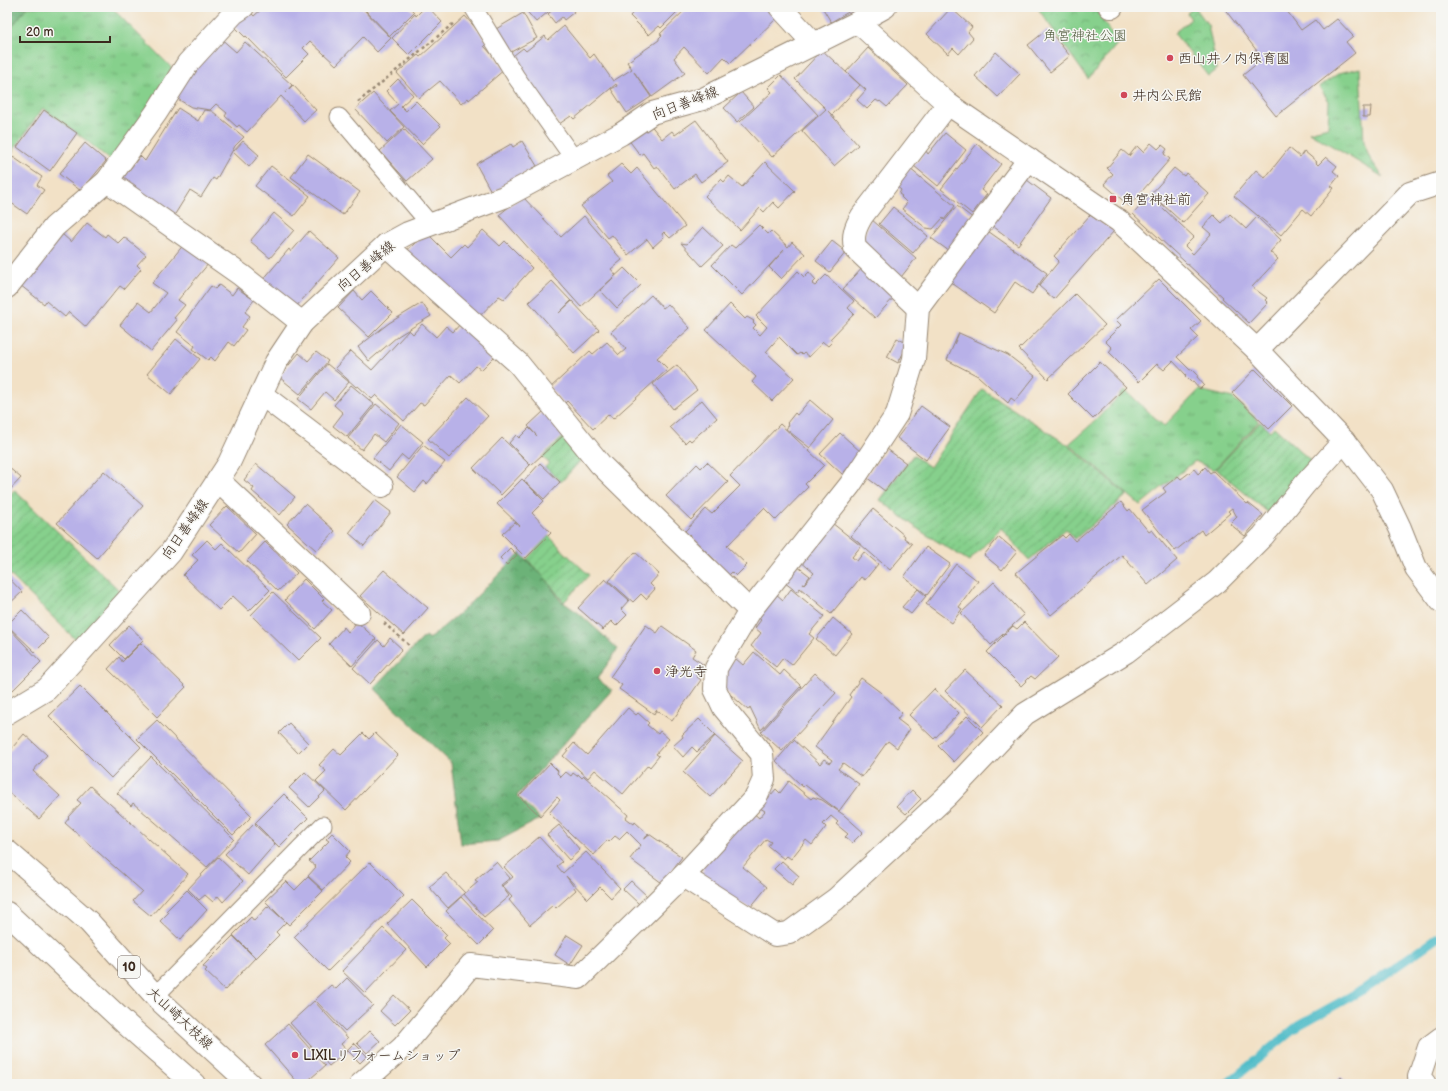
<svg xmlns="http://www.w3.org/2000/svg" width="1448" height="1091" viewBox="0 0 1448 1091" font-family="'Balsamiq Sans','Klee One',sans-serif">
  <defs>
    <pattern id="grass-tufts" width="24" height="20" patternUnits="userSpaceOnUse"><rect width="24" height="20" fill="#86d08c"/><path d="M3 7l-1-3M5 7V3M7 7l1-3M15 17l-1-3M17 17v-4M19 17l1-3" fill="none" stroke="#6fa972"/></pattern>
    <pattern id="forest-crowns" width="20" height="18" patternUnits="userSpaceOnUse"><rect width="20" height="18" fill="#6cb278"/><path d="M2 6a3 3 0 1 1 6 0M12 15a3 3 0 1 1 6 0" fill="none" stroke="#5a9162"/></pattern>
    <pattern id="park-crowns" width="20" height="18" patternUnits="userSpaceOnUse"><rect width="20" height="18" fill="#86d08c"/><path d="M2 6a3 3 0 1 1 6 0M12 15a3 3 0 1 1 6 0" fill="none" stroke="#6fa972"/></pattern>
    <pattern id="garden-furrows" width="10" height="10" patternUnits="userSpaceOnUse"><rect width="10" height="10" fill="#86d08c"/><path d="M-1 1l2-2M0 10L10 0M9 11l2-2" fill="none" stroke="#6fa972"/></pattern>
  </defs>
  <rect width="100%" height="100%" fill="#f6f6f2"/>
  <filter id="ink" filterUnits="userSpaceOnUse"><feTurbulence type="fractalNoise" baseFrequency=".025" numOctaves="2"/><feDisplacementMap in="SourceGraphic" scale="8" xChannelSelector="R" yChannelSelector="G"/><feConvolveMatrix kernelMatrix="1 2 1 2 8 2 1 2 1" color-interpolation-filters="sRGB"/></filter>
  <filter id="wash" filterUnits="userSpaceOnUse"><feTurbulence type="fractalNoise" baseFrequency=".012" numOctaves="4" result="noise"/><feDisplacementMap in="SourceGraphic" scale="16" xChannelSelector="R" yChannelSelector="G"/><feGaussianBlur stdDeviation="0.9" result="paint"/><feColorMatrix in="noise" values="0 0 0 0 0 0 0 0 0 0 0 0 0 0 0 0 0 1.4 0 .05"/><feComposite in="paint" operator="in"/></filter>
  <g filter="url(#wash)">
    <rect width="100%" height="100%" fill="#f2e1c6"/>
    <!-- grass -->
    <g fill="url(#grass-tufts)" stroke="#607d55">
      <path d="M27 7H111L172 68 114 163 77 133 43 108 7 159V33Z"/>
      <path d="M1360 68 1364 142 1369 157 1383 177 1309 132 1328 127 1329 101 1319 87 1339 73Z"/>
      <path d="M1125 390 1164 426 1199 390 1233 398 1259 421 1214 470 1195 461 1140 505 1069 444 1094 422Z"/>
    </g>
    <!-- forest -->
    <g fill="url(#forest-crowns)" stroke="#546e4b">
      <path d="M7 7H27L7 33Z"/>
      <path d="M520 553 547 580 560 600 580 614 618 649 597 679 612 690 517 796 540 819 498 841 461 844 451 763 374 688 425 636 429 639 463 610Z"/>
    </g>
    <!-- park -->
    <g fill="url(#park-crowns)" stroke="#607d55">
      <path d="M1037 7H1094L1118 43 1088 79Z"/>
      <path d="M1195 7 1208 25 1217 69 1208 76 1174 33 1191 19 1187 13Z"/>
    </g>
    <!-- garden -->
    <g fill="url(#garden-furrows)" stroke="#607d55">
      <path d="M982 389 1068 445 1127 495 1075 539 1066 529 1029 560 1001 528 969 561 922 532 880 500 913 455 930 467Z"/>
      <path d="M1260 422 1270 431 1274 427 1311 461 1270 514 1216 469Z"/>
      <path d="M568 433 580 449V461L561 482 545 467 549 463 542 457Z"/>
      <path d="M14 490 121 592 78 642 7 572V498Z"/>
      <path d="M549 536 559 546V547L589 575 564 602 561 599 547 580 527 559Z"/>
    </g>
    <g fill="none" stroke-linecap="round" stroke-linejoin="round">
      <!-- stream -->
      <path stroke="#4fbcc8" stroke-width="9" d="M1227 1084 1299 1025 1364 989 1441 935"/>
    </g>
    <g id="blocks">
      <!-- building -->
      <g fill="#b8b1e8">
        <path d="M264 7H291L289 9 292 12 297 7H307L310 10 314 7H361L391 38 377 52 363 37 336 65 310 41 303 48 309 54 286 77 246 36 245 37 233 25 248 10 254 16Z"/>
        <path d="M371 7H409L414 12 390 36 366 11Z"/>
        <path d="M425 7H428L442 22 409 55 392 38 415 14 416 16Z"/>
        <path d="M523 7H554L536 22Z"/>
        <path d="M556 7H574L572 9 574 12 564 20 562 17 555 23 548 14Z"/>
        <path d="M638 7H682L661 28 659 26 649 35 630 16Z"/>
        <path d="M688 7H767L777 18 730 63 724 57 709 73 684 47 674 58 685 73 652 97 634 72 651 97 627 113 611 89 617 86 616 84 574 119 571 116 559 124 509 59 523 48 526 51 545 36 548 40 564 26 590 58 594 54 613 81 632 69 627 62 659 40V38L662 35 660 34Z"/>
        <path d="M822 7H857L831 22Z"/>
        <path d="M1223 7H1284L1301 30 1315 20 1323 30 1337 19 1353 36 1346 42 1355 53 1276 116 1243 75 1259 62 1253 54 1257 51Z"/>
        <path d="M951 8 972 27 968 32 973 38 959 54 953 48 948 54 927 34Z"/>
        <path d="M523 13 537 38 509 53 496 29Z"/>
        <path d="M465 16 488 42 484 46 505 69 469 100 468 98 461 104 440 81 419 98 397 73 418 55 420 57Z"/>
        <path d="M1048 29 1070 56 1050 72 1028 45Z"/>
        <path d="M218 36 236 52 245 42 292 85 285 93 293 85 316 110 304 121 281 96 247 132 239 125 237 127 225 116 227 113 216 104 210 110 191 107 171 95Z"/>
        <path d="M868 48 908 85 887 107 880 101 879 102 876 100 867 109 857 100 866 90 846 72Z"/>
        <path d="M822 50 860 85 832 115 828 111 858 145 834 166 802 131 826 109 795 79Z"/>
        <path d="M996 52 1020 74 998 97 975 76Z"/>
        <path d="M781 75 818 115 772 157 740 122 772 92 768 88Z"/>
        <path d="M398 79 413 95 401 106 406 111 416 101 441 126 422 144 390 111 398 104 386 91Z"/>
        <path d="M741 92 754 107 737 122 724 108Z"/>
        <path d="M373 93 404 127 387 143 355 109Z"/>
        <path d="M1363 107H1371L1370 117H1363Z"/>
        <path d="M178 108 198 121 204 110 212 111 244 137 235 146 216 180 213 178 201 197 190 190 172 219 132 191 136 186 124 177 140 156 145 161Z"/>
        <path d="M44 110 77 133 50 171 17 147Z"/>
        <path d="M696 120 728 162 701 182 695 174 675 189 657 166 654 168 643 153 640 155 628 139 649 123 662 139 672 131 675 135Z"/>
        <path d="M404 129 432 159 407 181 380 151Z"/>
        <path d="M945 133 966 150 938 186 914 166 926 151 928 154Z"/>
        <path d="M243 141 259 155 249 167 233 152Z"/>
        <path d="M522 141 537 166 492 193 476 164 511 144 513 147Z"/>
        <path d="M85 143 106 161 81 191 59 174Z"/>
        <path d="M1151 143 1158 149 1162 145 1167 149 1164 154 1170 159 1129 206 1104 184 1113 174 1107 168 1122 150 1129 156 1137 146 1143 152Z"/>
        <path d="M977 144 1001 164 981 190 987 194 972 214 941 189Z"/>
        <path d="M1289 148 1300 157 1304 151 1317 162 1316 163 1318 165 1326 157 1337 166 1333 171 1339 176 1331 186 1334 188 1311 216 1303 209 1281 235 1234 196 1256 170 1265 178Z"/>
        <path d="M308 154 360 192 343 215 291 177Z"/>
        <path d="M13 157 42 177 37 185 44 190 27 214 7 200V166Z"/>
        <path d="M765 162 795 191 779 208 773 202 764 212 760 208 740 230 705 196 721 179 724 182 729 176 742 187Z"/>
        <path d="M621 164 631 174 637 168 685 226 670 238 664 232 662 234 664 237 653 247 647 239 628 255 612 235 608 238 581 206 612 182 607 176Z"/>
        <path d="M271 166 310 196 294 216 255 186Z"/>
        <path d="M909 168 955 206 944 220 943 218 933 229 926 228 902 209 907 203 901 197 902 196 899 194 901 190 895 185Z"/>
        <path d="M1174 168 1184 176 1186 173 1209 194 1183 223 1151 194Z"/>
        <path d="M1023 177 1051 198 1018 245 990 224Z"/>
        <path d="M522 196 561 237 584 216 622 260 611 269 616 275 581 307 499 215Z"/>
        <path d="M1150 196 1194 237 1185 246 1193 254 1211 234 1203 227 1214 215 1222 223 1230 214 1246 229 1257 217 1281 240 1270 252 1278 259 1252 287 1267 298 1265 300 1268 303 1249 323 1222 298 1223 297 1133 214Z"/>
        <path d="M957 206 974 219 949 251 931 238Z"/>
        <path d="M893 207 928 236 913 253 879 224Z"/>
        <path d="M274 213 294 230 270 258 250 241Z"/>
        <path d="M1090 215 1114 231 1054 299 1039 286 1059 261 1054 256Z"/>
        <path d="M871 219 916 258 898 281 862 242Z"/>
        <path d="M87 223 105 237 107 234 118 243 124 237 146 255 137 265 141 269 124 289 120 286 86 327 69 312 65 317 46 301 44 304 20 285 62 234 71 242Z"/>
        <path d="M759 225 768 234 771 231 788 247 792 242 805 254 781 279 769 267 784 250 742 295 712 265 731 245 735 248Z"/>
        <path d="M703 227 723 246 702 266 681 243 687 244Z"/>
        <path d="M985 229 1047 273 1032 294 1015 282 994 313 949 281Z"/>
        <path d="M483 230 500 246 505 241 532 268 504 299 499 296 476 320 405 252 423 236 428 234 451 257 464 244 467 247Z"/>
        <path d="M309 231 339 258 294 309 262 281 289 249 291 252Z"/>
        <path d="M832 241 846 252 830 272 816 261Z"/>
        <path d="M185 243 209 263 178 300 185 305 174 318 177 320 151 351 120 325 138 302 151 312 166 293 152 283Z"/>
        <path d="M865 265 897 294 875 318 843 289Z"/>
        <path d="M624 268 641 285 617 308 600 290Z"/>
        <path d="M798 271 804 277 809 272 816 280 812 284 815 286 826 275 854 301 848 308 854 314 830 339 833 341 828 346 823 342 809 357 804 353 802 355 800 353 797 355 779 337 766 352 794 378 772 401 752 382 756 377 706 330 730 304 745 319 747 317 754 321 753 322 756 325 753 328 760 335 767 327 756 316Z"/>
        <path d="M1159 279 1201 321 1191 330 1198 337 1177 357 1190 370 1192 369 1198 375 1197 377 1204 385 1200 389 1193 381 1191 382 1185 376 1186 375 1173 361 1164 370 1157 364 1139 382 1109 352 1112 348 1105 341 1121 325 1116 320Z"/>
        <path d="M552 281 571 301 559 313 572 301 599 330 574 353 529 302Z"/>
        <path d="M219 285 232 295 237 288 254 300 245 312 250 316 242 327 246 330 234 346 229 342 215 361 211 357 208 360 193 349 195 346 177 332 211 286 215 289Z"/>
        <path d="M354 291 362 300 371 291 393 313 369 337 338 308Z"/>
        <path d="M1075 294 1105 325 1048 379 1019 349Z"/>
        <path d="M651 295 663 308 668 304 690 328 657 358 668 369 613 419 609 414 593 429 567 401 564 404 550 388 590 351 593 354 607 342 619 355 626 349 611 332Z"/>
        <path d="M422 303 431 316 398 336 369 361 358 347 389 323Z"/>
        <path d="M461 323 496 355 481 370 476 366 460 383 451 375 424 405 420 403 404 421 376 395 372 399 358 386 356 387 335 368 351 351 372 370 409 330 413 334 422 324 436 337 446 326 453 332Z"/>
        <path d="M959 333 1008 355 1035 376 1015 401 1011 398 1008 403 978 376 947 360Z"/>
        <path d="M897 338 908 344 898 363 887 357Z"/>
        <path d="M176 339 200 359 171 394 147 374Z"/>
        <path d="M316 352 328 361 300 394 279 377 299 353 308 361Z"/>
        <path d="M1100 362 1126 387 1093 419 1068 394Z"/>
        <path d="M327 364 349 382 334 400 325 392 311 409 298 399Z"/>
        <path d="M677 365 697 390 673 409 653 384Z"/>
        <path d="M1255 369 1292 406 1269 429 1232 393Z"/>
        <path d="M351 385 374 404 347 437 333 426 343 413 334 405Z"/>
        <path d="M468 397 488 416 449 458 428 439Z"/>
        <path d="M702 400 717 418 691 441 689 439 685 443 670 427Z"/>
        <path d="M810 400 833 420 810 448 786 429 789 425 787 423 795 413 797 415Z"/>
        <path d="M376 404 399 423 384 442 374 434 362 450 348 438Z"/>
        <path d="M921 406 950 427 926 460 897 438Z"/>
        <path d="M544 411 565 434 531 465 509 443 516 435 519 438 529 428 537 436 528 426Z"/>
        <path d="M401 424 423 442 408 460 402 455 389 471 373 458Z"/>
        <path d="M780 424 824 465 805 484 808 487 776 520 764 508 727 546 747 565 736 576 732 572 728 576 714 561 715 560 685 531 706 509 712 514 740 486 730 476Z"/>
        <path d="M840 433 862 453 842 474 820 454Z"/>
        <path d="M502 438 530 465 501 495 473 468Z"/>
        <path d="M423 445 445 462 427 484 424 481 415 492 397 477Z"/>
        <path d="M887 449 906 463 885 491 866 477Z"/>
        <path d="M707 462 728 482 691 520 666 496 697 464 701 468Z"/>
        <path d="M540 463 560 482 544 499 524 481Z"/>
        <path d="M256 464 295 497 280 515 252 491 254 488 244 480Z"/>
        <path d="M7 466 21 478 7 493Z"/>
        <path d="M1205 467 1210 473 1213 471 1247 504 1248 503 1263 515 1245 536 1230 524 1237 517 1232 508 1228 511 1230 513 1204 535 1201 530 1175 551 1142 510 1166 492 1163 488 1178 476 1181 479 1194 469 1198 474Z"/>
        <path d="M104 471 143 506 97 558 57 523Z"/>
        <path d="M522 479 544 501 532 513 551 533 526 558 502 534 515 522 520 526 497 504Z"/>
        <path d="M375 500 391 512 364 546 349 533Z"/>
        <path d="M1121 502 1128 511 1130 509 1149 532 1152 530 1177 560 1148 585 1122 555 1051 615 1016 573 1062 535 1065 538 1069 534 1075 541Z"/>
        <path d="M305 504 335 531 317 551 287 524Z"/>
        <path d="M227 506 256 534 239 553 209 525Z"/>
        <path d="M873 509 905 536 904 538 912 544 890 570 851 536Z"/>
        <path d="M832 523 861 546 852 557 857 561 864 552 878 564 865 580 861 577 831 614 800 588 797 592 780 579 793 563 810 576 803 585 814 573 800 561Z"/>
        <path d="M999 537 1017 552 1002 570 984 555Z"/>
        <path d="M207 540 216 549 222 543 270 590 249 611 233 596 219 610 183 575 198 560 192 555Z"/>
        <path d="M265 542 297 573 278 591 247 561Z"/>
        <path d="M926 547 950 564 927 595 904 577Z"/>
        <path d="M510 548 517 555 507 565 500 558Z"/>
        <path d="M635 552 659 574 650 584 655 589 646 599 641 594 633 602 609 581Z"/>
        <path d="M956 564 978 581 959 607 962 609 952 623 926 604Z"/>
        <path d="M384 570 428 608 404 635 360 596Z"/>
        <path d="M7 576 22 592 7 606Z"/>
        <path d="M304 579 324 599 322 601 332 610 315 629 285 600Z"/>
        <path d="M605 579 629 600 621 609 627 615 616 626 611 621 603 630 578 608Z"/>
        <path d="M994 582 1024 615 991 645 961 613Z"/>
        <path d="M791 589 824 616 809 634 814 638 792 665 783 658 776 667 751 646 761 633 755 628 761 620 756 616 775 593 783 600Z"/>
        <path d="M918 589 926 596 911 614 902 607Z"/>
        <path d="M273 592 321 638 298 661 251 615Z"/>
        <path d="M22 610 49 638 35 652 7 625Z"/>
        <path d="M833 618 852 634 835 655 816 639Z"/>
        <path d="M357 622 376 639 352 666 329 644 344 627 348 632Z"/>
        <path d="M1024 622 1058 657 1035 679 1031 676 1021 686 987 652 1013 626 1017 629Z"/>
        <path d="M129 625 143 640 124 659 110 645Z"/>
        <path d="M646 625 657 633 662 626 696 650 692 657 704 665 696 676 701 680 672 721 656 710 654 714 619 689 622 685 610 677Z"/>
        <path d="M7 626 41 662 13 690 7 684Z"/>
        <path d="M390 638 402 649 370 684 353 668 378 640 384 646Z"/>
        <path d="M141 643 186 687 157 717 108 669 119 657 122 661V662Z"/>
        <path d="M754 652 780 675 784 670 801 686 761 730 750 707 748 710 723 688V671L735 658 743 665Z"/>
        <path d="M965 670 1003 705 982 727 945 691Z"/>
        <path d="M815 673 836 693 782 751 761 732Z"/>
        <path d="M861 678 880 692 902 713 897 719 910 729 897 748 888 741 862 777 843 763 838 769 859 784 839 811 805 785 803 787 776 761 794 740 820 764 824 759 830 763 832 760 815 747 851 697 849 695Z"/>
        <path d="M80 686 141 747 111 778 49 716Z"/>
        <path d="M934 689 959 713 934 739 909 715Z"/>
        <path d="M628 708 636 715 638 713 649 723 647 725 658 734 660 731 669 739 656 754 659 756 650 767 648 765 623 794 595 770 588 778 563 756 574 743 587 755Z"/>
        <path d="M967 716 983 732 954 762 938 746Z"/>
        <path d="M699 719 715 735 697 752 692 747 683 757 673 746 683 737 682 735Z"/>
        <path d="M157 720 252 816 233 835 137 739Z"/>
        <path d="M289 723 308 743 298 753 279 733Z"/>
        <path d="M363 733 369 739 375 733 398 755 346 810 316 781 326 771 319 765 334 749 341 755Z"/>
        <path d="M24 734 47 755 33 771 60 796 39 819 7 791V754Z"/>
        <path d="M715 736 743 761 710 797 683 772Z"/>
        <path d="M151 757 234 839 207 867 133 803 131 806 117 793Z"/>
        <path d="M550 763 558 771 557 773 561 777 566 772 571 776 573 773 577 776 578 774 582 778 584 776 628 815 626 818 634 824 635 822 648 834 644 840 649 834 682 857 662 883 630 859 641 845 627 831 619 839 615 836 609 842 607 840 594 855 592 853H591L549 813 560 800 557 797 540 816 519 796Z"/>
        <path d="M305 772 325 791 309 807 289 788Z"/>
        <path d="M789 781 811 799 813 797 822 800 844 815 863 832 852 843 845 837 848 834 836 824 838 822 831 816 823 824 826 827 812 845 806 840 791 859 787 856 784 859 768 846 771 842 766 839 743 867 767 887 750 908 729 897 701 874 704 870 702 868 751 811 759 818 765 811 760 808 776 789 780 793Z"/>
        <path d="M90 786 188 874 151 916 133 901 142 891 65 823 69 818 68 817 81 803 77 800Z"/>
        <path d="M912 790 921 799 906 814 897 806Z"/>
        <path d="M284 794 308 818 279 847 255 823Z"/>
        <path d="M254 824 275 844 248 875 225 854Z"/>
        <path d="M559 825 580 850 569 860 547 835Z"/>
        <path d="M332 833 350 851 345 857 350 862 323 890 308 876 316 867 309 861 329 841 326 839Z"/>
        <path d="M539 837 562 862 557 866 563 873 586 852 620 888 611 898 600 887 588 899 566 876 576 890 556 908 553 905 530 925 509 900 512 897 502 886 513 877 504 867Z"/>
        <path d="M218 857 243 881 223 902 218 896 213 902 205 895 199 900 188 889Z"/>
        <path d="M782 861 799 876 792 885 774 869Z"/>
        <path d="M370 862 404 896 328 971 294 937Z"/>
        <path d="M496 862 510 878 501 885 509 896 484 917 464 894 478 882 475 880Z"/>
        <path d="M446 873 465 893 448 908 429 887Z"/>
        <path d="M308 877 323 891 289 925 265 901 286 881 295 890Z"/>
        <path d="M631 881 647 896 639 904 623 889Z"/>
        <path d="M187 890 207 910 180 940 160 921 168 913 166 911Z"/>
        <path d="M461 897 493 931 479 945 446 911Z"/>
        <path d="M412 900 447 935 444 938 450 944 427 967 387 924Z"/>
        <path d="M268 906 286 922 276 932 279 935 256 958 233 935 251 917 254 921Z"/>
        <path d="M383 928 406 950 365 993 342 971Z"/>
        <path d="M567 935 583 945 570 965 555 955Z"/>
        <path d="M233 936 255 958 225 990 205 971 207 969 203 966Z"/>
        <path d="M347 978 373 1005 345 1031 315 1000 331 985 336 989Z"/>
        <path d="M394 995 410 1010 395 1025 380 1011Z"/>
        <path d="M314 1001 348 1038 341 1044 347 1051 329 1066 290 1023Z"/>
        <path d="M288 1024 325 1066 304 1084H299L265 1045Z"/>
        <path d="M370 1031 380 1041 367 1053 357 1043Z"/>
        <path d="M354 1043 367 1056 360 1063 347 1050Z"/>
        <path d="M1341 1077 1348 1084H1334Z"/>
      </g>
    </g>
  </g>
  <g filter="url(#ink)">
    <use href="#blocks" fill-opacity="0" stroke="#968672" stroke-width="1"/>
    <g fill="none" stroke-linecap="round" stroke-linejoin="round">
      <!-- service casing -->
      <g stroke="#968672" stroke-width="19">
        <g id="service">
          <path d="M473 7 516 77 574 159"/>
          <path d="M339 117 430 224"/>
          <path d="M155 996 323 825"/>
        </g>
      </g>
      <!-- minor casing -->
      <g stroke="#968672" stroke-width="24">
        <g id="minor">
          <path d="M780 7 814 44"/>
          <path d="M1110 7H1112"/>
          <path d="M858 22 948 104 1119 221 1257 350 1344 441 1382 490 1400 528 1416 568 1441 601"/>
          <path d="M107 181 241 275 302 323"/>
          <path d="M386 245 518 363 600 464 750 611"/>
          <path d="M7 287 54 227 107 181 156 113 188 63 234 13 243 7"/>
          <path d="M918 308 855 248C852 235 856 226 862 216L948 104"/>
          <path d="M1257 350 1410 193 1441 183"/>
          <path d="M261 394 382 486"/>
          <path d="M218 480 359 613"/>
          <path d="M683 876 775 935 789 933 836 899 948 795 1025 714 1126 652 1217 582 1263 536 1305 484 1344 441"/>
          <path d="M361 1084 403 1047 471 965 579 978 683 876 756 797 764 779 762 754 724 708 715 689 716 668 750 611 850 485 897 414 914 359 918 308 1029 159"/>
          <path d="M1425 1084 1419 1077 1429 1047 1441 1038"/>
        </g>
      </g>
      <!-- secondary casing -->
      <g stroke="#968672" stroke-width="24">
        <path id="secondary" d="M7 713 47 689 171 552 229 463 276 362 302 323 386 245 408 233 504 197 621 134 652 113 703 99 858 22 885 7"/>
      </g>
      <!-- primary casing -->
      <g stroke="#968672" stroke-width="24">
        <g id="primary">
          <path d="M7 851 89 922 159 1000 250 1084"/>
          <path d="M7 913 127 1025 194 1084"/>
        </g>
      </g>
      <!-- path -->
      <g stroke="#968672" stroke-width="2.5" stroke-dasharray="3 3" stroke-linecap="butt">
        <path d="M358 102 454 23"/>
        <path d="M384 623 411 647"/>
      </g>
      <!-- service -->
      <use href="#service" stroke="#fff" stroke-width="17"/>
      <!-- minor -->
      <use href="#minor" stroke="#fff" stroke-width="22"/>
      <!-- secondary -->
      <use href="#secondary" stroke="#fff" stroke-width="22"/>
      <!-- primary -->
      <use href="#primary" stroke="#fff" stroke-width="22"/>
    </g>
  </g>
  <!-- markers -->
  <g fill="#d1495b" stroke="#f6f6f2" stroke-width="1.5">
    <circle cx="1170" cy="58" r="4"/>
    <circle cx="1124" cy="95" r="4"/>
    <rect x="1109" y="195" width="8" height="8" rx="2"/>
    <circle cx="657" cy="671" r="4"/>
    <circle cx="295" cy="1055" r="4"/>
  </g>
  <g text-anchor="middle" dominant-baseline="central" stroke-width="3" stroke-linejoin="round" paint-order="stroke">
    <!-- shield labels -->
    <rect fill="#f6f6f2" stroke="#73675e" stroke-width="1" x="118" y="956" width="22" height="22" rx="3"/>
    <g font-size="13" font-weight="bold" fill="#3b2a1e">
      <text x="129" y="967">10</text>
    </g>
    <!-- park labels -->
    <g font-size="14" fill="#525c3f" stroke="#f6f6f2">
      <text x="1085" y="35">角宮神社公園</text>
    </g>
    <!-- poi labels -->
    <g font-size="14" fill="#3b2a1e" stroke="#f6f6f2" text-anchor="start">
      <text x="1178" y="58">西山井ノ内保育園</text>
      <text x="1132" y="95">井内公民館</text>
      <text x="1121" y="199">角宮神社前</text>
      <text x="665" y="671">浄光寺</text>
      <text x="303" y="1055">LIXILリフォームショップ</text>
    </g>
    <!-- street labels -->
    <g font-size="14" fill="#3b2a1e" stroke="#f6f6f2">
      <text transform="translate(685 103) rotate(-21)">向日善峰線</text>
      <text transform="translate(366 266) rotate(-40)">向日善峰線</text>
      <text transform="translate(185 529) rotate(-55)">向日善峰線</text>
      <text transform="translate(180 1018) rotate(43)">大山崎大枝線</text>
    </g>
  </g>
  <!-- margin -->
  <rect width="1448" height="1091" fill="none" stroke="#f6f6f2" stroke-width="24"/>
  <!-- scale -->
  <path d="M20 36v6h90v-6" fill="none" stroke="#3b2a1e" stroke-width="2"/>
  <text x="26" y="36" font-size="12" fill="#3b2a1e" stroke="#f6f6f2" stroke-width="3" paint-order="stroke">20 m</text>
</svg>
